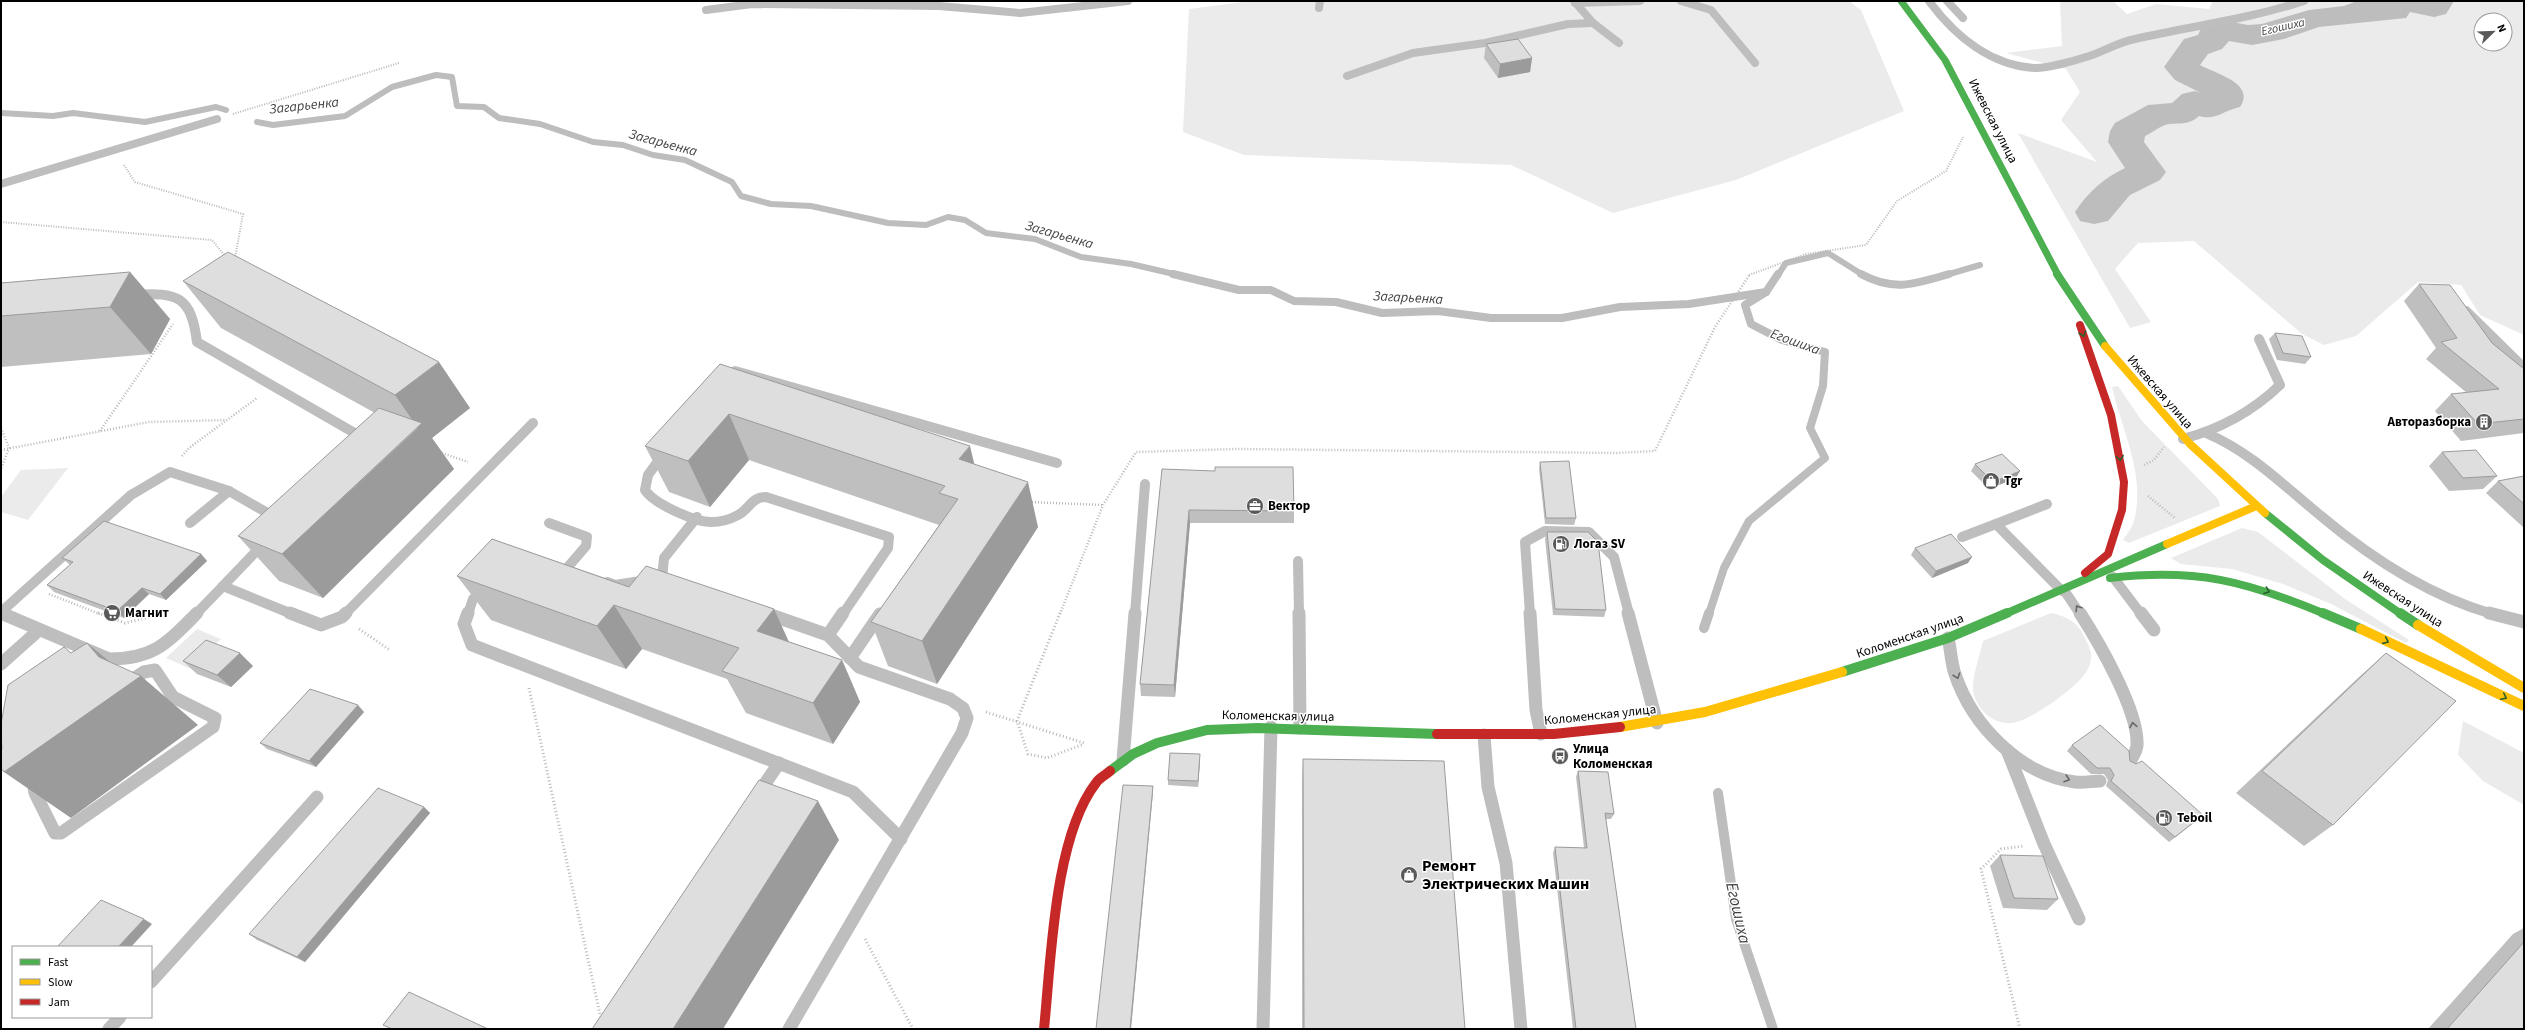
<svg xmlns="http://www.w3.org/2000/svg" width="2525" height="1030" viewBox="0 0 2525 1030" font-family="'Source Sans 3',sans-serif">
  <rect width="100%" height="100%" fill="#fff"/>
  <!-- green -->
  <g fill="#ebebeb" fill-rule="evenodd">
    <path d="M1251 1H1849L1861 10 1904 111 1736 180 1613 213 1511 165 1244 155 1183 132 1189 9Z"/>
    <path d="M2060 1H2113L2127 14 2156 4 2209 9 2213 1H2524V335L2480 315 2461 285 2418 282 2356 336 2324 345 2302 334 2194 241 2138 243 2115 269 2151 322 2130 328 2018 133 2097 162 2061 120 2080 92 2066 69 2006 53 2062 46ZM2481 20H2505V44H2481Z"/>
    <path d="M2118 386 2142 421 2218 499 2220 506 2129 543 2123 540C2127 534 2132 528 2134 521 2146 475 2122 431 2112 387Z"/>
    <path d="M68 468 28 520 1 512V497L21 470Z"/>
    <path d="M2242 528 2258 532 2345 599 2409 640 2406 643 2331 604 2283 584 2232 569 2181 564 2171 558Z"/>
    <path d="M2051 613C2068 617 2078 622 2085 638 2088 645 2092 651 2091 659 2091 663 2087 672 2084 675 2074 689 2029 722 2011 723 1991 725 1972 705 1973 685 1974 670 1980 655 1983 641Z"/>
    <path d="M197 629 221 639 191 669 166 658Z"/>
    <path d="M2463 721 2524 753V805L2483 781 2458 755Z"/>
  </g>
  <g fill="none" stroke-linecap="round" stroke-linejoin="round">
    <!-- stream-far2 -->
    <g stroke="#bdbdbd" stroke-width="6">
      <path d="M1 113 53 116 73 113 145 122 216 107 226 110"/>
      <path d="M257 122 273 125 345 116 392 87 436 75 452 77 457 106 484 107 499 118 540 124 593 142 623 145 653 155 685 160 732 182 741 196 771 204 811 206 888 223 926 225 948 217 965 220 986 233 1035 239 1081 257 1131 264 1178 275"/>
      <path d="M1778 275 1786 263 1828 253 1863 275"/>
      <path d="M1946 275 1980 265"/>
    </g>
    <!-- stream-far1 -->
    <g stroke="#bdbdbd" stroke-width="8">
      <path d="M1173 274 1239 290H1271L1294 301 1336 302 1382 313 1438 311 1491 318H1562L1620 307 1689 304 1766 292"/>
      <path d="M1861 274C1894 292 1915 284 1949 274"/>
      <path d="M1709 614 1724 568 1749 521 1825 458 1810 428 1823 386 1825 352 1782 340 1751 324 1745 305 1766 292 1778 274"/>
    </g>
    <!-- stream -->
    <g stroke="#bdbdbd" stroke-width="10">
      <path d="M1704 628 1709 613"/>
      <path d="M1718 793 1736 919 1773 1029"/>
    </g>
    <!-- river -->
    <path fill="#bdbdbd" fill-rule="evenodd" d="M2357 1H2454L2446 14 2434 17 2410 12 2406 18 2319 27 2284 39 2252 45 2229 41 2222 49 2208 54 2200 65C2216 74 2256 83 2240 107 2224 110 2216 121 2199 116 2189 125 2181 123 2169 124 2161 125 2152 133 2145 136L2144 142 2166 172 2160 180 2130 195 2108 221 2094 224 2080 221 2075 212C2088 192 2104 178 2125 168L2108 142 2110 131 2115 123 2148 105 2172 103 2182 94 2195 91 2201 93 2175 80 2164 67 2184 39 2198 35 2204 22 2216 19 2248 25 2262 24 2309 10 2344 6Z"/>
    <!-- path-far2 -->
    <g stroke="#b9b9b9" stroke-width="2" stroke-dasharray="1 1.5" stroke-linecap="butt">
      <path d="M233 114 399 63"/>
      <path d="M124 165 135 182 243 214 235 258"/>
      <path d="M1 222 212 240 225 256"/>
      <path d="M1749 275 1806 254 1866 245 1897 201 1946 171 1963 137"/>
    </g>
    <!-- path-far1 -->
    <g stroke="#b9b9b9" stroke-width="2.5" stroke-dasharray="1 2" stroke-linecap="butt">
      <path d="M1 428 9 448 1 469"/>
      <path d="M100 431 173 324"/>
      <path d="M1 450 149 422 226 420"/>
      <path d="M442 453 468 462"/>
      <path d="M182 456 189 448 257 398"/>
      <path d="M2144 465 2154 460 2164 447"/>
      <path d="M2148 496 2175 518"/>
      <path d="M1029 502 1103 505"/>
      <path d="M49 594 100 614"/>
      <path d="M162 614 168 612"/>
      <path d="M1060 614 1103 505 1136 452 1237 449 1617 453 1655 451 1715 327 1750 274"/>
    </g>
    <!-- path -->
    <g stroke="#b9b9b9" stroke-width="3" stroke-dasharray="1 2.5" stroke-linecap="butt">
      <path d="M98 613 125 623 166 613"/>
      <path d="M1060 613 1017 721 1028 754 1047 758 1084 744"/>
      <path d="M359 629 390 650"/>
      <path d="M529 688 601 1019"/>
      <path d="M986 712 1084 743"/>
      <path d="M865 939 913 1029"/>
      <path d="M2020 1029 1981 869 2001 849 2024 846"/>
    </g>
    <!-- lane-far2 -->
    <g stroke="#bebebe" stroke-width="8">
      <path d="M1574 1 1593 23 1619 43"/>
      <path d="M1681 1 1711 10 1755 63"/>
      <path d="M1929 1C1955 36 1991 66 2036 68 2048 68 2074 61 2086 57 2103 52 2118 42 2135 39 2192 26 2249 19 2304 1"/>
      <path d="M1947 1 1963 18"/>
      <path d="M1575 3 1640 1"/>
      <path d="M1319 8 1320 1"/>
      <path d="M706 10 752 4 939 6 1020 13 1128 1"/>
      <path d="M1347 76 1413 53 1485 43 1568 24 1593 23"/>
      <path d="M1 184 217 119"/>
    </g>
    <!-- lane-far1 -->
    <g stroke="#bebebe" stroke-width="10">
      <path d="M134 295C178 292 191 296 197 342L365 439"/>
      <path d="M2466 311 2524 368"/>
      <path d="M735 371 1057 463"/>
      <path d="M2206 433C2251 452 2284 486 2321 516 2371 558 2430 596 2492 614"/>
      <path d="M2183 439C2220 429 2252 412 2280 385L2259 339"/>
      <path d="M664 453 648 475 645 490C654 504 695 522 711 522 720 522 731 519 738 515 750 509 751 497 766 497L889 537 888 548 843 614"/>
      <path d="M2047 504 1996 524 2062 591"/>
      <path d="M190 523 229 491"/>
      <path d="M549 523 587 537 586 546 567 568"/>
      <path d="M1962 537 1996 524"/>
      <path d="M1298 561 1299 614"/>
      <path d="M2113 577 2141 614"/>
      <path d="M662 579 664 558 697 517"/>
      <path d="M607 582 615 585 647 580"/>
      <path d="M223 586 264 543"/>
      <path d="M2064 590 2080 614"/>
      <path d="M1 612 131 495 170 472 229 491 278 519"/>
      <path d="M1 613 2 614"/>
      <path d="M765 613 767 614"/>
      <path d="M196 614 223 586 292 614"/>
      <path d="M345 614 533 423"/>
      <path d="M468 614 473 599 484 589"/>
      <path d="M1135 614 1145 484"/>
      <path d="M1530 614 1525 542 1545 531 1589 532 1614 557 1629 614"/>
    </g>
    <!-- lane -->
    <g stroke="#bebebe" stroke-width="13">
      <path d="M1 613 109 659C154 659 167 643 197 613"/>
      <path d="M290 613 321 625 342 617 346 613"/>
      <path d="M468 613 464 624 472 645 853 792 901 839"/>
      <path d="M765 613 828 635 859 667 950 699 963 708 967 718 962 733 789 1029"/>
      <path d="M1299 613 1300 728"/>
      <path d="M1530 613 1536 710 1541 734"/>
      <path d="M1628 613 1657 723"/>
      <path d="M2080 613C2098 641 2139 711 2137 745 2137 751 2132 757 2130 762"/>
      <path d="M2141 613 2154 630"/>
      <path d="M2489 613 2524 622"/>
      <path d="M828 635 843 613"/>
      <path d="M1948 638C1951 650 1951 663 1955 674 1972 725 2020 775 2075 782 2084 783 2092 781 2100 781"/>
      <path d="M850 658 880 614"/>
      <path d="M1 664 39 630"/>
      <path d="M1484 735 1488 787 1506 863 1521 1029"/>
      <path d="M2007 750 2044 844 2079 919"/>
      <path d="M1123 760 1135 613"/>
      <path d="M32 777 35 793 55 833H61L213 727 215 718 173 697 155 670 144 672 127 683"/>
      <path d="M758 794 779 763"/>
      <path d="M151 982 317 797"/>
      <path d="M109 1029 120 1017"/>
      <path d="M1263 1029 1271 727"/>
    </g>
    <!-- fast-far2 -->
    <path stroke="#4caf50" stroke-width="7" d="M1901 1 1945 60 2058 275"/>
    <!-- fast-far1 -->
    <g stroke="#4caf50" stroke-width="8">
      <path d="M2057 274 2105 346"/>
      <path d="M2265 513 2323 560 2401 614"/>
      <path d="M2110 578C2196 568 2246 581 2325 614"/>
      <path d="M2005 614 2167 544"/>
    </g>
    <!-- fast -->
    <g stroke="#4caf50" stroke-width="10">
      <path d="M2323 613 2361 629"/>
      <path d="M2400 613 2418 625"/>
      <path d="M1842 672 1948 638 2007 613"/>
      <path d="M1110 771 1133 754 1157 743 1207 730 1258 728 1437 734"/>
    </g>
    <!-- slow-far1 -->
    <g stroke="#ffc107" stroke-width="8">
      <path d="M2105 346 2190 444 2265 513"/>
      <path d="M2167 544 2254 507"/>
    </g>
    <!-- slow -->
    <g stroke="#ffc107" stroke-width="10">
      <path d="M2418 625 2524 688"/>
      <path d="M2361 629 2524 706"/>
      <path d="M1620 727 1705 712 1842 672"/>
    </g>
    <!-- jam-far1 -->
    <path stroke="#c62828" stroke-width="8" d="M2080 325 2111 415 2124 482 2122 510 2108 554 2085 573"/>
    <!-- jam -->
    <g stroke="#c62828" stroke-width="10">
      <path d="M1437 734H1554L1620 727"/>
      <path d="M1044 1029C1051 961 1054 837 1096 783 1099 778 1106 775 1110 771"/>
    </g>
  </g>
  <!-- wall -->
  <g fill="#bfbfbf">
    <path d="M1486 44 1532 58 1530 72 1498 78 1484 58Z"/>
    <path d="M130 272 170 319 151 354 1 367V283Z"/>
    <path d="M183 281 470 408 432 438 454 469 323 598 279 581 238 536 375 413 221 328Z"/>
    <path d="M2419 284 2524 369V433L2461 441 2435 411 2451 394 2467 393 2426 359 2436 348 2404 301Z"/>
    <path d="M2275 333 2311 357 2305 364 2277 360 2269 339Z"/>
    <path d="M720 364 974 464 1038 527 937 684 888 666 871 622 939 525 749 460 710 507 669 492 645 446Z"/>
    <path d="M2442 452 2497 476 2483 489 2449 491 2429 466Z"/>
    <path d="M1540 462 1576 518 1574 525 1545 524 1539 469Z"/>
    <path d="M1975 464 2016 478 1989 489 1971 471Z"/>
    <path d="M1162 469 1294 511V523H1190L1175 697 1141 696 1140 684Z"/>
    <path d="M2524 476V528L2486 493 2498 481Z"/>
    <path d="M1547 532 1606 610 1604 617 1553 615 1545 539Z"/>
    <path d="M492 539 842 660 860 702 833 744 746 713 727 679 642 649 626 669 491 620 457 576Z"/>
    <path d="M1915 548 1968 563 1932 578 1911 555Z"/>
    <path d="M201 554 207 561 166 600 149 594 124 618 54 592 47 585 70 565 62 558Z"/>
    <path d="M2386 653 2333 825 2304 846 2236 793 2359 677Z"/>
    <path d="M183 661 253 666 231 687 197 674Z"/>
    <path d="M364 712 316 767 267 749 260 743Z"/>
    <path d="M2072 745 2130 761 2197 820 2169 842 2106 786 2108 780 2104 774H2091L2067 751Z"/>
    <path d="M1303 759 1465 1029H1302V781Z"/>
    <path d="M1200 760 1198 787 1168 785V780Z"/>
    <path d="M1578 771 1614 814 1611 819H1606L1636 1029H1573L1553 853 1555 847 1584 848 1576 777Z"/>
    <path d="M424 807 430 813 305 962 257 940 249 934Z"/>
    <path d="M2000 855 2058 899 2047 910 2003 908 1990 866Z"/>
    <path d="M2524 928V1029H2428L2513 934Z"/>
  </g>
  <!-- shaded-wall -->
  <g fill="#9b9b9b">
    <path d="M1532 58 1530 72 1498 78 1500 64Z"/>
    <path d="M130 272 170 319 151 354 110 307Z"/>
    <path d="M439 362 470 408 432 438 454 469 323 598 282 554 418 428 395 395Z"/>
    <path d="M729 414 749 460 710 507 688 461Z"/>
    <path d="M970 446 981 492 959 459Z"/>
    <path d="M2020 471 2016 478 1989 489 1993 482Z"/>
    <path d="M1028 482 1038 527 937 684 922 641Z"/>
    <path d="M1189 510 1190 523 1175 697 1174 685Z"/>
    <path d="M201 554 207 561 166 600 160 594Z"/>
    <path d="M1972 557 1968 563 1932 578 1936 571Z"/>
    <path d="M142 588 149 594 124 618 117 611Z"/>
    <path d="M614 605 642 649 626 669 597 626Z"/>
    <path d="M774 609 794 653 757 631Z"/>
    <path d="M87 643 133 681 141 676 198 725 71 818 4 772 71 653 64 647 118 692 99 657Z"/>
    <path d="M240 653 253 666 231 687 217 675Z"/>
    <path d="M842 660 860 702 833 744 813 703Z"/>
    <path d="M358 705 364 712 316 767 309 761Z"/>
    <path d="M1200 754V760L1198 787V781Z"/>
    <path d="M1153 786V792L1131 1029H1130Z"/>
    <path d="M818 801 839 840 723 1029H673Z"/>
    <path d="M424 807 430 813 305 962 297 957Z"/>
    <path d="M2203 815 2197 820 2169 842 2175 837Z"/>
    <path d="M144 919 152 924 131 947H118Z"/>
  </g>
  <!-- building -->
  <g fill="#dedede" stroke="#9b9b9b">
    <path d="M1518 39 1532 58 1500 64 1486 44Z"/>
    <path d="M228 252 439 362 395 395 183 281Z"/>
    <path d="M130 272 110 307 1 316V283Z"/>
    <path d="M2419 284 2450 285 2492 343 2524 369V419L2478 424 2451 394 2499 389 2441 342 2457 338Z"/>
    <path d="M2275 333 2302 336 2311 357 2283 353Z"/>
    <path d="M720 364 970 446 959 459 1028 482 922 641 871 622 958 499 939 493 945 486 729 414 688 461 645 446Z"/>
    <path d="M379 408 422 423 282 554 238 536Z"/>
    <path d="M2476 450 2497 476 2463 478 2442 452Z"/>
    <path d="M2002 454 2020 471 1993 482 1975 464Z"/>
    <path d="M1569 461 1576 518H1546L1540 462Z"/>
    <path d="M1215 467H1293L1294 511 1189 510 1174 685 1140 684 1162 469 1215 471Z"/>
    <path d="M2524 476V504L2498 481Z"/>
    <path d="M104 521 201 554 160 594 142 588 117 611 47 585 73 562 62 558Z"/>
    <path d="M1547 532H1588L1598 542 1606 610 1555 609Z"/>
    <path d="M1951 534 1972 557 1936 571 1915 548Z"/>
    <path d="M492 539 629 587 646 566 774 609 757 631 842 660 813 703 722 671 739 648 614 605 597 626 457 576Z"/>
    <path d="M206 640 240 653 217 675 183 661Z"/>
    <path d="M87 643 99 657 141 676 4 772 1 768V750L2 749 1 735V724L8 685 64 647 71 653Z"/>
    <path d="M2386 653 2456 701 2333 825 2262 771Z"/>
    <path d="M310 689 358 705 309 761 260 743Z"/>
    <path d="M2100 725 2129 751 2130 761 2136 764 2142 761 2203 815 2175 837 2111 781 2114 775 2110 768H2097L2072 745Z"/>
    <path d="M1170 753 1200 754 1198 781 1168 780Z"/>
    <path d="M1303 759 1444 761 1465 1029H1304Z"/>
    <path d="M1578 771 1608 772 1614 814 1605 813 1636 1029H1576L1555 847 1587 848Z"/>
    <path d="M759 780 818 801 673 1029H592Z"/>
    <path d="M1123 785 1153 786 1130 1029H1096Z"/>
    <path d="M378 788 424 807 297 957 249 934Z"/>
    <path d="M2000 855 2043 856 2058 899 2014 898Z"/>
    <path d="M101 900 144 919 118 947H57Z"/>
    <path d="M2524 942V1029H2447Z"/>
    <path d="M409 992 488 1029H392L383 1025Z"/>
  </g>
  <!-- one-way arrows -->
  <defs><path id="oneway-chevron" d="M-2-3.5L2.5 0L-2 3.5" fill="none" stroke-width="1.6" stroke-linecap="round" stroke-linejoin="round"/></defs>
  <g stroke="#2a602c">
    <use href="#oneway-chevron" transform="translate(2083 334) rotate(71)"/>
    <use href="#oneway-chevron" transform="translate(2120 458) rotate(82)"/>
    <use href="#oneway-chevron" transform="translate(2267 591) rotate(20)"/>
    <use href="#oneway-chevron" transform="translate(2386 641) rotate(24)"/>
    <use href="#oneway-chevron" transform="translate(2504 697) rotate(26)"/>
  </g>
  <g stroke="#686868">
    <use href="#oneway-chevron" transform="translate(2078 608) rotate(-122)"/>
    <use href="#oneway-chevron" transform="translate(1957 676) rotate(71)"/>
    <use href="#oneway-chevron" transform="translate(2133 725) rotate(-101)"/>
    <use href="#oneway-chevron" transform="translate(2067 779) rotate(19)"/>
  </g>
  <!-- icons -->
  <defs>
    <g id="building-disc" transform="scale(0.9)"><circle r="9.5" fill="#595959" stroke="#fff"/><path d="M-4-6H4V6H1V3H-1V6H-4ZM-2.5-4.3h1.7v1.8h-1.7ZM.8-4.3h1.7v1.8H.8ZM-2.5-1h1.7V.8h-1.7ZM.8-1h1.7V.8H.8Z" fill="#fff"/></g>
    <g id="shop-disc" transform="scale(0.9)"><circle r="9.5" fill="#595959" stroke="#fff"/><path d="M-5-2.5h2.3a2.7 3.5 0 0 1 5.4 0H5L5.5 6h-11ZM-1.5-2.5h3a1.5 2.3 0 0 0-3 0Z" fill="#fff"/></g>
    <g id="office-disc" transform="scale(0.9)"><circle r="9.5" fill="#595959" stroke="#fff"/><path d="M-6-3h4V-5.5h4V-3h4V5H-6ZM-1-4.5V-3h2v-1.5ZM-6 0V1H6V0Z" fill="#fff"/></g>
    <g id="fuel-disc" transform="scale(0.9)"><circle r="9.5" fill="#595959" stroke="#fff"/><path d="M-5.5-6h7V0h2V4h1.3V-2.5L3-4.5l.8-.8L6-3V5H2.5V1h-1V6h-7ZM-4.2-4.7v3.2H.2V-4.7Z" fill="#fff"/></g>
    <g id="supermarket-disc" transform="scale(0.9)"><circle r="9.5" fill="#595959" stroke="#fff"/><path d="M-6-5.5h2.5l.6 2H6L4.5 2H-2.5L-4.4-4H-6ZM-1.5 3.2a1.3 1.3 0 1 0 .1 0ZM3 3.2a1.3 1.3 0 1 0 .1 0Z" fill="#fff"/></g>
    <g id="bus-disc" transform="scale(0.9)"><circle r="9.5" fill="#595959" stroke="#fff"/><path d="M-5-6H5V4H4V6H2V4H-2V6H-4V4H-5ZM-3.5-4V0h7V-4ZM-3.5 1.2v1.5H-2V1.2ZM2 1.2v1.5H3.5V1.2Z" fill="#fff"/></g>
  </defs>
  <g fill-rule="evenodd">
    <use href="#building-disc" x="2484" y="422"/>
    <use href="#shop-disc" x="1991" y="481"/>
    <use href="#office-disc" x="1255" y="506"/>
    <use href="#fuel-disc" x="1561" y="544"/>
    <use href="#supermarket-disc" x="112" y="613"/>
    <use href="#bus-disc" x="1560" y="756"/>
    <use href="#fuel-disc" x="2164" y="818"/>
    <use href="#shop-disc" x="1409" y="875"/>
  </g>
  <g text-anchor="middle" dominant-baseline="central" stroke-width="3" stroke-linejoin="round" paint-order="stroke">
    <!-- far-water labels -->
    <g font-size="12" font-style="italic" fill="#424242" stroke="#fff">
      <text transform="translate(2283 27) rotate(-13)">Егошиха</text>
    </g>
    <!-- street labels -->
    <g font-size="13" fill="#000" stroke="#fff">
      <text transform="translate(1993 121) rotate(63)">Ижевская улица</text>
      <text transform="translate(2160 392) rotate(49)">Ижевская улица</text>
      <text transform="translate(2403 599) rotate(33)">Ижевская улица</text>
      <text transform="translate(1910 636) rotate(-19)">Коломенская улица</text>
      <text transform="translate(1600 715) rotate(-6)">Коломенская улица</text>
      <text transform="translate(1278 716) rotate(1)">Коломенская улица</text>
    </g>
    <!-- poi labels -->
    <g font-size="13" font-weight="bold" fill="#000" stroke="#fff" text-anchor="start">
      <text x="2471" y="422" text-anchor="end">Авторазборка</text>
      <text x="2004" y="481">Tgr</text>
      <text x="1268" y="506">Вектор</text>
      <text x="1574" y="544">Логаз SV</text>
      <text x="125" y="613">Магнит</text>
      <text x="1573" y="749">Улица<tspan x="1573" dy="15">Коломенская</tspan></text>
      <text x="2177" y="818">Teboil</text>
    </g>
    <!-- water labels -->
    <g font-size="14" font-style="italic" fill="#424242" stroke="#fff">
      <text transform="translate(304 106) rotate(-6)">Загарьенка</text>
      <text transform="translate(663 143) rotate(15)">Загарьенка</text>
      <text transform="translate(1059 235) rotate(16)">Загарьенка</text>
      <text transform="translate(1408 298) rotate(3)">Загарьенка</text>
      <text transform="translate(1795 342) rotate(20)">Егошиха</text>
    </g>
    <!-- near-poi labels -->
    <g font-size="16" font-weight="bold" fill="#000" stroke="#fff" text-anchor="start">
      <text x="1422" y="866">Ремонт<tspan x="1422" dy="18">Электрических Машин</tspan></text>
    </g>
    <!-- near-water labels -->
    <g font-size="17" font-style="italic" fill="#424242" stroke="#fff">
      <text transform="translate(1738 913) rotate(77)">Егошиха</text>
    </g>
  </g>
  <!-- border -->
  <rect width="2525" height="1030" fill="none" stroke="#000000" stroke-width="4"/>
  <!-- legend -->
  <rect x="12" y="946" width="140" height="72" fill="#ffffff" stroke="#999999"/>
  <rect x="20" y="959" width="20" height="6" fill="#4caf50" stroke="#999999"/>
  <text x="48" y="966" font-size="12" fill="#000000">Fast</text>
  <rect x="20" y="979" width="20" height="6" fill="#ffc107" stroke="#999999"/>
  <text x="48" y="986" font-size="12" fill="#000000">Slow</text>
  <rect x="20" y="999" width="20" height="6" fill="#c62828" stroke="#999999"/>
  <text x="48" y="1006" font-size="12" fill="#000000">Jam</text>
  <!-- north arrow -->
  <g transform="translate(2493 32) rotate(67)"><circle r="19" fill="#ffffff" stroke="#999999"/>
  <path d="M0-3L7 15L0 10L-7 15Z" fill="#595959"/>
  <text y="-6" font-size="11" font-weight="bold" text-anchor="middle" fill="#000000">N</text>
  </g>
</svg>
